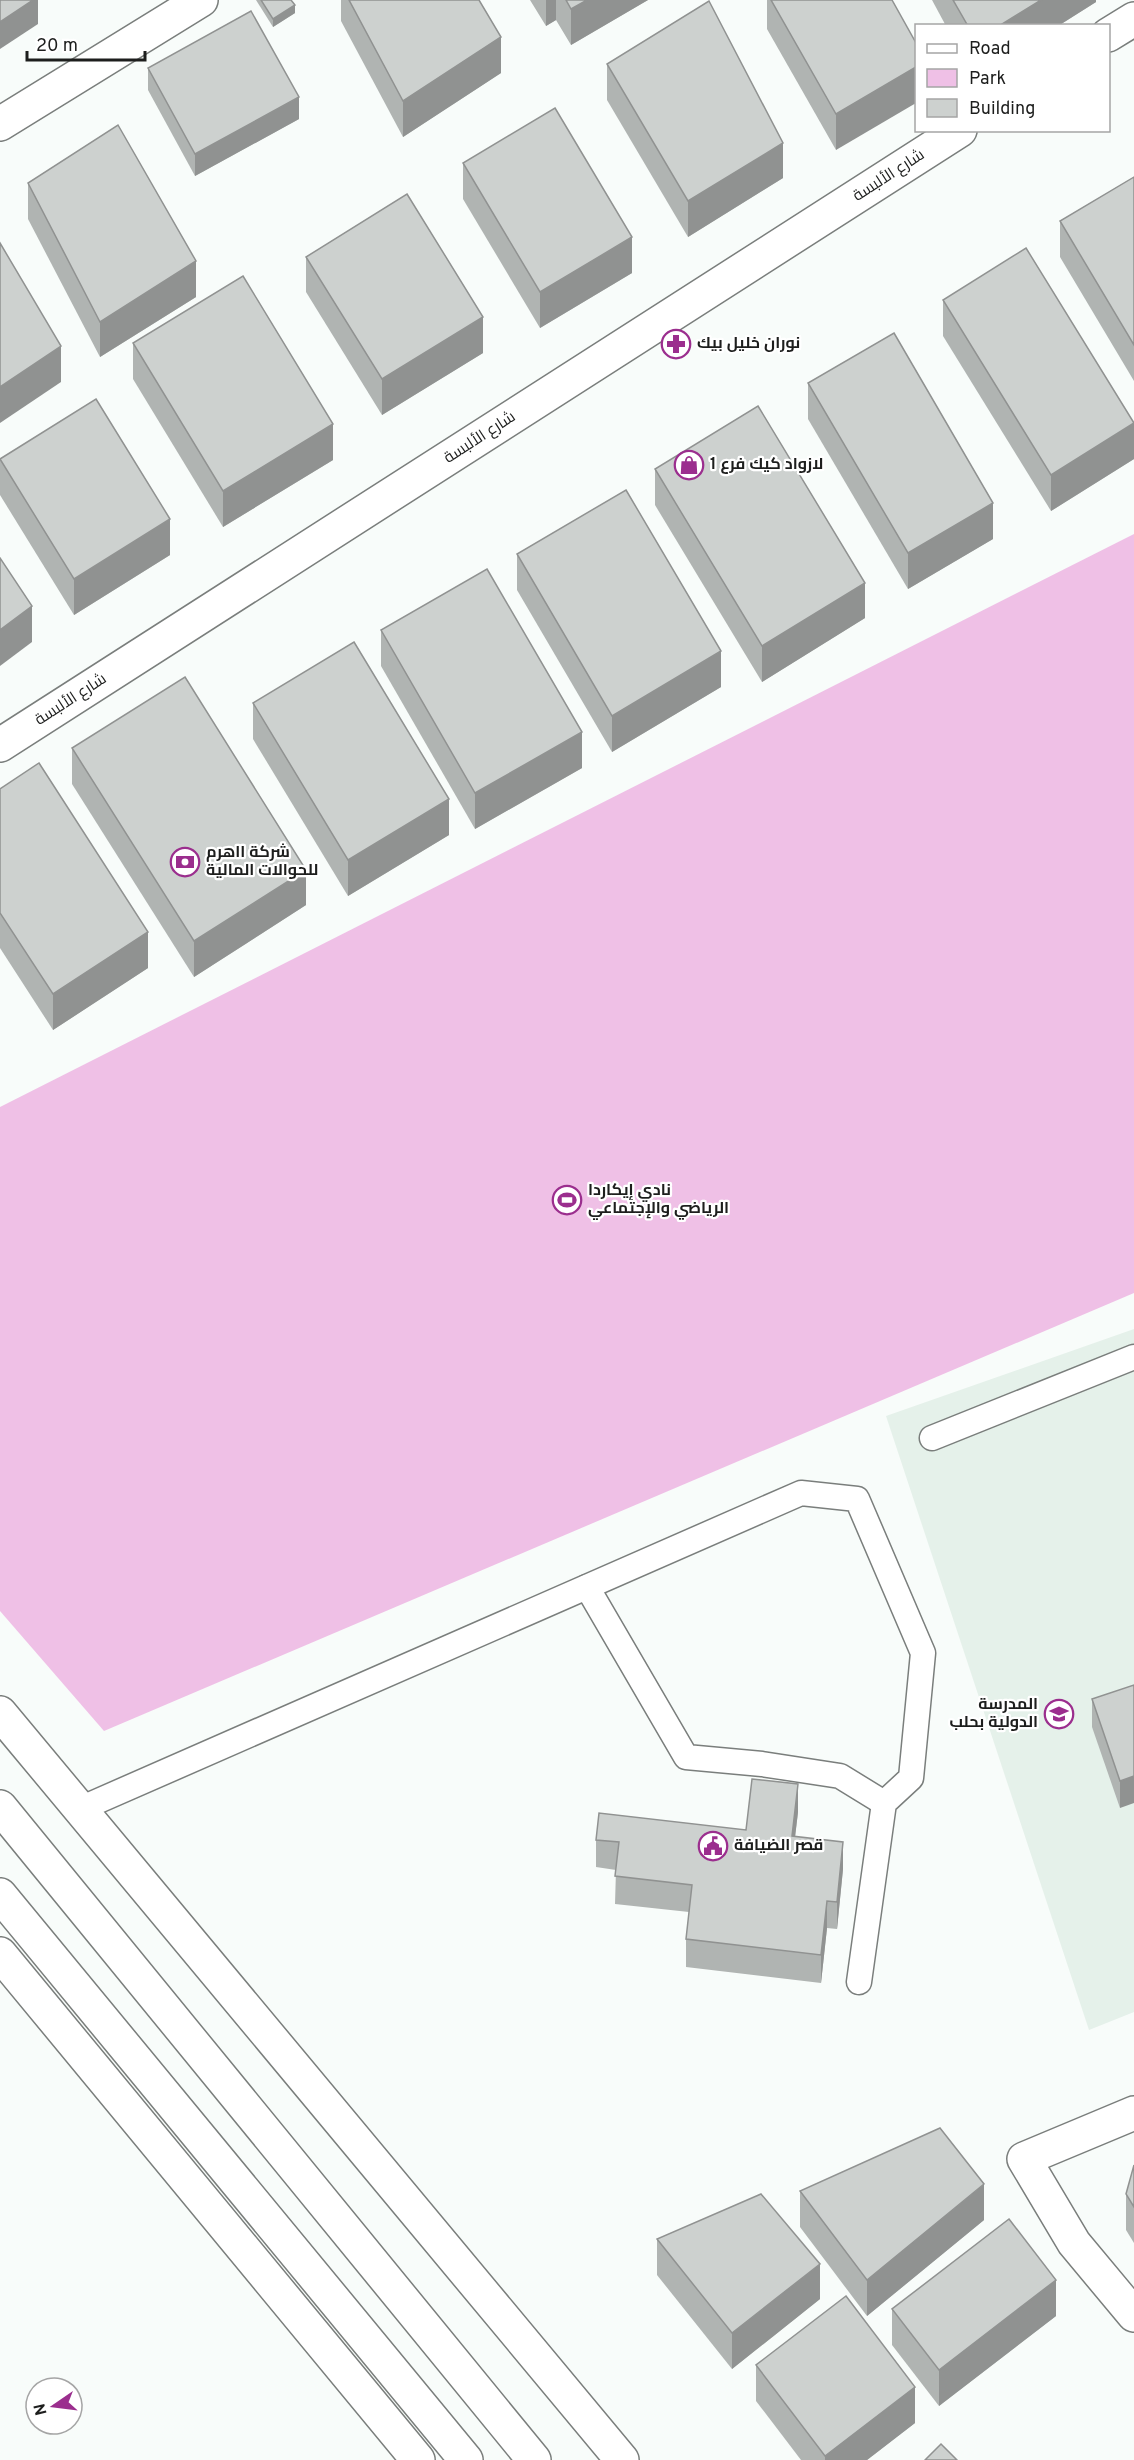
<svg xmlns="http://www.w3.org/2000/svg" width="1134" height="2460" viewBox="0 0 1134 2460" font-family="Overpass,Cairo,sans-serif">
  <rect width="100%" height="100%" fill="#f8fcfa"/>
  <!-- built -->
  <path fill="#e5f1ea" d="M1134 1329V2012L1089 2030 886 1416Z"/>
  <!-- green -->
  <path fill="#efc0e6" d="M1134 534V1293L104 1731 0 1611V1107Z"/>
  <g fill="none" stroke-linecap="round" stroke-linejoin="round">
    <!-- lane casing -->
    <g stroke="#7a7e7c" stroke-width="27">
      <g id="lane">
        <path d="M932 1438 1134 1357"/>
        <path d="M587 1587 686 1757 762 1764 840 1776 884 1803"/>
        <path d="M80 1809 801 1493 857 1499 923 1653 911 1778 884 1803 859 1982"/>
      </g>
    </g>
    <!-- street casing -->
    <g stroke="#7a7e7c" stroke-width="36">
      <g id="street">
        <path d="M0 124 201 0"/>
        <path d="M1134 2113 1024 2159 1074 2243 1134 2315"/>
      </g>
    </g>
    <!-- secondary casing -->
    <g stroke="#7a7e7c" stroke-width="36">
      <g id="secondary">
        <path d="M1108 35 1134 19"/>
        <path d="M0 745 960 130"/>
      </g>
    </g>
    <!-- primary casing -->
    <g stroke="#7a7e7c" stroke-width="36">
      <g id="primary">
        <path d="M0 1713 622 2460"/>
        <path d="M0 1954 418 2460"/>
      </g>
    </g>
    <!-- highway casing -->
    <g stroke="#7a7e7c" stroke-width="36">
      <g id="highway">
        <path d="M0 1807 534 2460"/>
        <path d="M0 1895 466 2460"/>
      </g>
    </g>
    <!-- lane -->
    <use href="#lane" stroke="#fff" stroke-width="24"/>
    <!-- street -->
    <use href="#street" stroke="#fff" stroke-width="33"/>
    <!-- secondary -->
    <use href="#secondary" stroke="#fff" stroke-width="33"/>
    <!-- primary -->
    <use href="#primary" stroke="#fff" stroke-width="33"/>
    <!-- highway -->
    <use href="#highway" stroke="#fff" stroke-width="33"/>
  </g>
  <!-- wall -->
  <g fill="#b0b4b2">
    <path d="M256 0H291L295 13 273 27Z"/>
    <path d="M341 0H479L501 73 403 137 341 21Z"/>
    <path d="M530 0H648L571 45 556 20 546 26Z"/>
    <path d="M767 0H892L836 150 767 29Z"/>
    <path d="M932 0H1096V2L1058 26H946Z"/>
    <path d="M607 64 783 178 688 237 607 100Z"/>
    <path d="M148 68 299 119 195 176 148 90Z"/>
    <path d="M463 163 632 273 540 328 463 199Z"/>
    <path d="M1134 177V381L1060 257V221Z"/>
    <path d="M28 183 196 297 100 357 28 219Z"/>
    <path d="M306 257 483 353 382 415 306 292Z"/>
    <path d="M943 300 1134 459 1051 511 943 336Z"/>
    <path d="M133 343 333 460 223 527 133 379Z"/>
    <path d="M808 383 993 539 908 589 808 419Z"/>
    <path d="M0 459 170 555 74 615 0 495Z"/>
    <path d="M655 469 865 618 762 682 655 505Z"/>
    <path d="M517 554 721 687 612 752 517 590Z"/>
    <path d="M381 630 582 768 475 829 381 666Z"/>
    <path d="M253 703 449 835 348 896 253 739Z"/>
    <path d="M72 748 306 905 194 977 72 784Z"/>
    <path d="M0 789 148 968 53 1030 0 948Z"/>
    <path d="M1134 1685 1120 1808 1092 1727V1699Z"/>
    <path d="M798 1812 795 1836 843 1869 837 1929 827 1928 821 1983 686 1967V1939L689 1912 615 1904 616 1870 596 1867V1840L746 1830Z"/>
    <path d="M1134 2165V2243L1126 2230V2194Z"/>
    <path d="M800 2191 984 2220 867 2316 800 2227Z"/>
    <path d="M657 2239 820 2299 732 2369 657 2275Z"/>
    <path d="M892 2309 1056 2316 939 2406 892 2345Z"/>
    <path d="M756 2365 915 2423 867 2460H801L756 2401Z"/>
  </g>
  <!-- shaded-wall -->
  <g fill="#909291">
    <path d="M33 0H38V24L0 49V22Z"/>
    <path d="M546 0H556V20L546 26Z"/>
    <path d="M587 0H648L571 45V9Z"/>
    <path d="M1041 0H1096V2L1058 26H999Z"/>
    <path d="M295 5V13L273 27V19Z"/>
    <path d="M501 37V73L403 137V101Z"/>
    <path d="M916 67V103L836 150V114Z"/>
    <path d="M299 97V119L195 176V154Z"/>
    <path d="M783 143V178L688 237V201Z"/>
    <path d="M632 237V273L540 328V292Z"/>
    <path d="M196 261V297L100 357V322Z"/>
    <path d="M483 317V353L382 415V379Z"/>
    <path d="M61 346V382L0 423V387Z"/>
    <path d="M1134 423V459L1051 511V475Z"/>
    <path d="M333 424V460L223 527V491Z"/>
    <path d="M993 503V539L908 589V553Z"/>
    <path d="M170 519V555L74 615V579Z"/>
    <path d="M865 583V618L762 682V646Z"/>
    <path d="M32 606V642L0 666V630Z"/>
    <path d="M721 651V687L612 752V716Z"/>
    <path d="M582 732V768L475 829V793Z"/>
    <path d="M449 799V835L348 896V860Z"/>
    <path d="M306 870V905L194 977V941Z"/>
    <path d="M148 932V968L53 1030V994Z"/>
    <path d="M1134 1776V1803L1120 1808V1781Z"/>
    <path d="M798 1784V1812L792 1863V1836Z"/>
    <path d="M843 1842V1869L837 1929V1902Z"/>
    <path d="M827 1901V1928L821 1983V1955Z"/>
    <path d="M984 2184V2220L867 2316V2280Z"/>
    <path d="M820 2264V2299L732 2369V2333Z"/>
    <path d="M1056 2280V2316L939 2406V2370Z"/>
    <path d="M915 2387V2423L867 2460H825V2456Z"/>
  </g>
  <!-- building -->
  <g fill="#cdd1cf" stroke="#909291" stroke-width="1.5">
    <path d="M0 0H33L0 22Z"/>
    <path d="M261 0H291L295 5 273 19Z"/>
    <path d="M349 0H479L501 37 403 101Z"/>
    <path d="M566 0H587L571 9Z"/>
    <path d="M771 0H892L916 43V67L836 114Z"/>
    <path d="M953 0H1041L999 26H968Z"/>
    <path d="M709 1 783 143 688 201 607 64Z"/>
    <path d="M251 11 299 97 195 154 148 68Z"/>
    <path d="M555 108 632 237 540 292 463 163Z"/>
    <path d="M118 125 196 261 100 322 28 183Z"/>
    <path d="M1134 177V345L1060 221Z"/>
    <path d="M407 194 483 317 382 379 306 257Z"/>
    <path d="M0 243 61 346 0 387Z"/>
    <path d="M1026 248 1134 423 1051 475 943 300Z"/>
    <path d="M243 276 333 424 223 491 133 343Z"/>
    <path d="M894 333 993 503 908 553 808 383Z"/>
    <path d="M96 399 170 519 74 579 0 459Z"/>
    <path d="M758 406 865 583 762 646 655 469Z"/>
    <path d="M626 490 721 651 612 716 517 554Z"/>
    <path d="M0 558 32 606 0 630Z"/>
    <path d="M487 569 582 732 475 793 381 630Z"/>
    <path d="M354 642 449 799 348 860 253 703Z"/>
    <path d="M185 677 306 870 194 941 72 748Z"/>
    <path d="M39 763 148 932 53 994 0 913V789Z"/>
    <path d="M1134 1685V1776L1120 1781 1092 1699Z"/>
    <path d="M752 1779 798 1784 792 1836 843 1842 837 1902 827 1901 821 1955 686 1939 692 1885 615 1876 619 1842 596 1840 599 1813 746 1830Z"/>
    <path d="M940 2128 984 2184 867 2280 800 2191Z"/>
    <path d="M1134 2165V2207L1126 2194Z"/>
    <path d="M761 2194 820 2264 732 2333 657 2239Z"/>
    <path d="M1009 2219 1056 2280 939 2370 892 2309Z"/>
    <path d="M846 2296 915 2387 825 2456 756 2365Z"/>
    <path d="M941 2444 957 2460H925Z"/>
  </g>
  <!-- icons -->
  <defs>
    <g id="pharmacy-ring" transform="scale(1.5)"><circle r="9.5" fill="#fff" stroke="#9b2e8e" stroke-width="1.5"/><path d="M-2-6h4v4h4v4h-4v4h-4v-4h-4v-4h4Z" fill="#9b2e8e"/></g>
    <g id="shop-ring" transform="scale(1.5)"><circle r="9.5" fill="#fff" stroke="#9b2e8e" stroke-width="1.5"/><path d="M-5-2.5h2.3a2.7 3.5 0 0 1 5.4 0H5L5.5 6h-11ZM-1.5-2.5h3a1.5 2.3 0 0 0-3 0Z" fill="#9b2e8e"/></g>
    <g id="bank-ring" transform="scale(1.5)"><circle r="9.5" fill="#fff" stroke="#9b2e8e" stroke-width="1.5"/><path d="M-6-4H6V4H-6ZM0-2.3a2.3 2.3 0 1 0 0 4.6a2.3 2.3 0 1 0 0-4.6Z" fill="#9b2e8e"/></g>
    <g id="stadium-ring" transform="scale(1.5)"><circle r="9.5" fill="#fff" stroke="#9b2e8e" stroke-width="1.5"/><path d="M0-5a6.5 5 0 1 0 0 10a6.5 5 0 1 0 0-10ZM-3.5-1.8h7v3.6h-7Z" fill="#9b2e8e"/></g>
    <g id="school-ring" transform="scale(1.5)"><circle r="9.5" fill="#fff" stroke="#9b2e8e" stroke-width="1.5"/><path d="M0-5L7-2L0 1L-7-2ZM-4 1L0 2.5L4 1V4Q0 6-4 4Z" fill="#9b2e8e"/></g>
    <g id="civic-ring" transform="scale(1.5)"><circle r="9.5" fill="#fff" stroke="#9b2e8e" stroke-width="1.5"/><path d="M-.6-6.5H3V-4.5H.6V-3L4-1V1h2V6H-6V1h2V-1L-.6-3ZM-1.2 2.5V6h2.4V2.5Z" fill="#9b2e8e"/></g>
  </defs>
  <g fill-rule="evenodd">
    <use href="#pharmacy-ring" x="676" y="344"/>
    <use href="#shop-ring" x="689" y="465"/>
    <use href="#bank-ring" x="185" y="862"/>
    <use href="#stadium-ring" x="567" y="1200"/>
    <use href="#school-ring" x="1059" y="1714"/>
    <use href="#civic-ring" x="713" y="1846"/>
  </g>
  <g text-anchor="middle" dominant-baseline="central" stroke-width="4.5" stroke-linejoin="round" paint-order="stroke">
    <!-- street labels -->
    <g font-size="16" fill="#1d1e1d" stroke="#fff">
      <text transform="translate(889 176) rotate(-33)">شارع الألبسة</text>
      <text transform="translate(480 438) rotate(-33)">شارع الألبسة</text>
      <text transform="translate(71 700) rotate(-33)">شارع الألبسة</text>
    </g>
    <!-- poi labels -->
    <g font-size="16" font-weight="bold" fill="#1d1e1d" stroke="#fff" text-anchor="start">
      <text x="697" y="344">نوران خليل بيك</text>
      <text x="710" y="465">لازواد كيك فرع 1</text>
      <text x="206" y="853">شركة ااهرم<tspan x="206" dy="18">للحوالات المالية</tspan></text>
      <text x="588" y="1191">نادي إيكاردا<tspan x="588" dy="18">الرياضي والإجتماعي</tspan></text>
      <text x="1038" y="1705" text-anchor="end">المدرسة<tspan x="1038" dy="18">الدولية بحلب</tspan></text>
      <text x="734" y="1846">قصر الضيافة</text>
    </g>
  </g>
  <!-- legend -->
  <rect x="915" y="24" width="195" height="108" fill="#ffffff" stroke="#a5a5a5" stroke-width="1.5"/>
  <rect x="927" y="44" width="30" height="9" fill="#ffffff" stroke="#a5a5a5" stroke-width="1.5"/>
  <text x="969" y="54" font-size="18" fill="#1d1e1d">Road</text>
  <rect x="927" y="69" width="30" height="18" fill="#efc0e6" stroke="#a5a5a5" stroke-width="1.5"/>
  <text x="969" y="84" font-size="18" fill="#1d1e1d">Park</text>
  <rect x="927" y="99" width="30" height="18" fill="#cdd1cf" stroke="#a5a5a5" stroke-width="1.5"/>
  <text x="969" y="114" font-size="18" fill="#1d1e1d">Building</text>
  <!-- north arrow -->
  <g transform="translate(54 2406) rotate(256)"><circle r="28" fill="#ffffff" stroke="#a5a5a5" stroke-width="1.5"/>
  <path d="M0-4.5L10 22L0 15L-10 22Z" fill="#9b2e8e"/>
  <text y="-9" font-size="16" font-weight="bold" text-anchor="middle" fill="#1d1e1d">N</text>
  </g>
  <!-- scale -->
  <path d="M27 51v9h118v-9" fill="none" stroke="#1d1e1d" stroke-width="3"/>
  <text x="36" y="51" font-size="18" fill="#1d1e1d" stroke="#ffffff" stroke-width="4.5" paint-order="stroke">20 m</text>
</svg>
